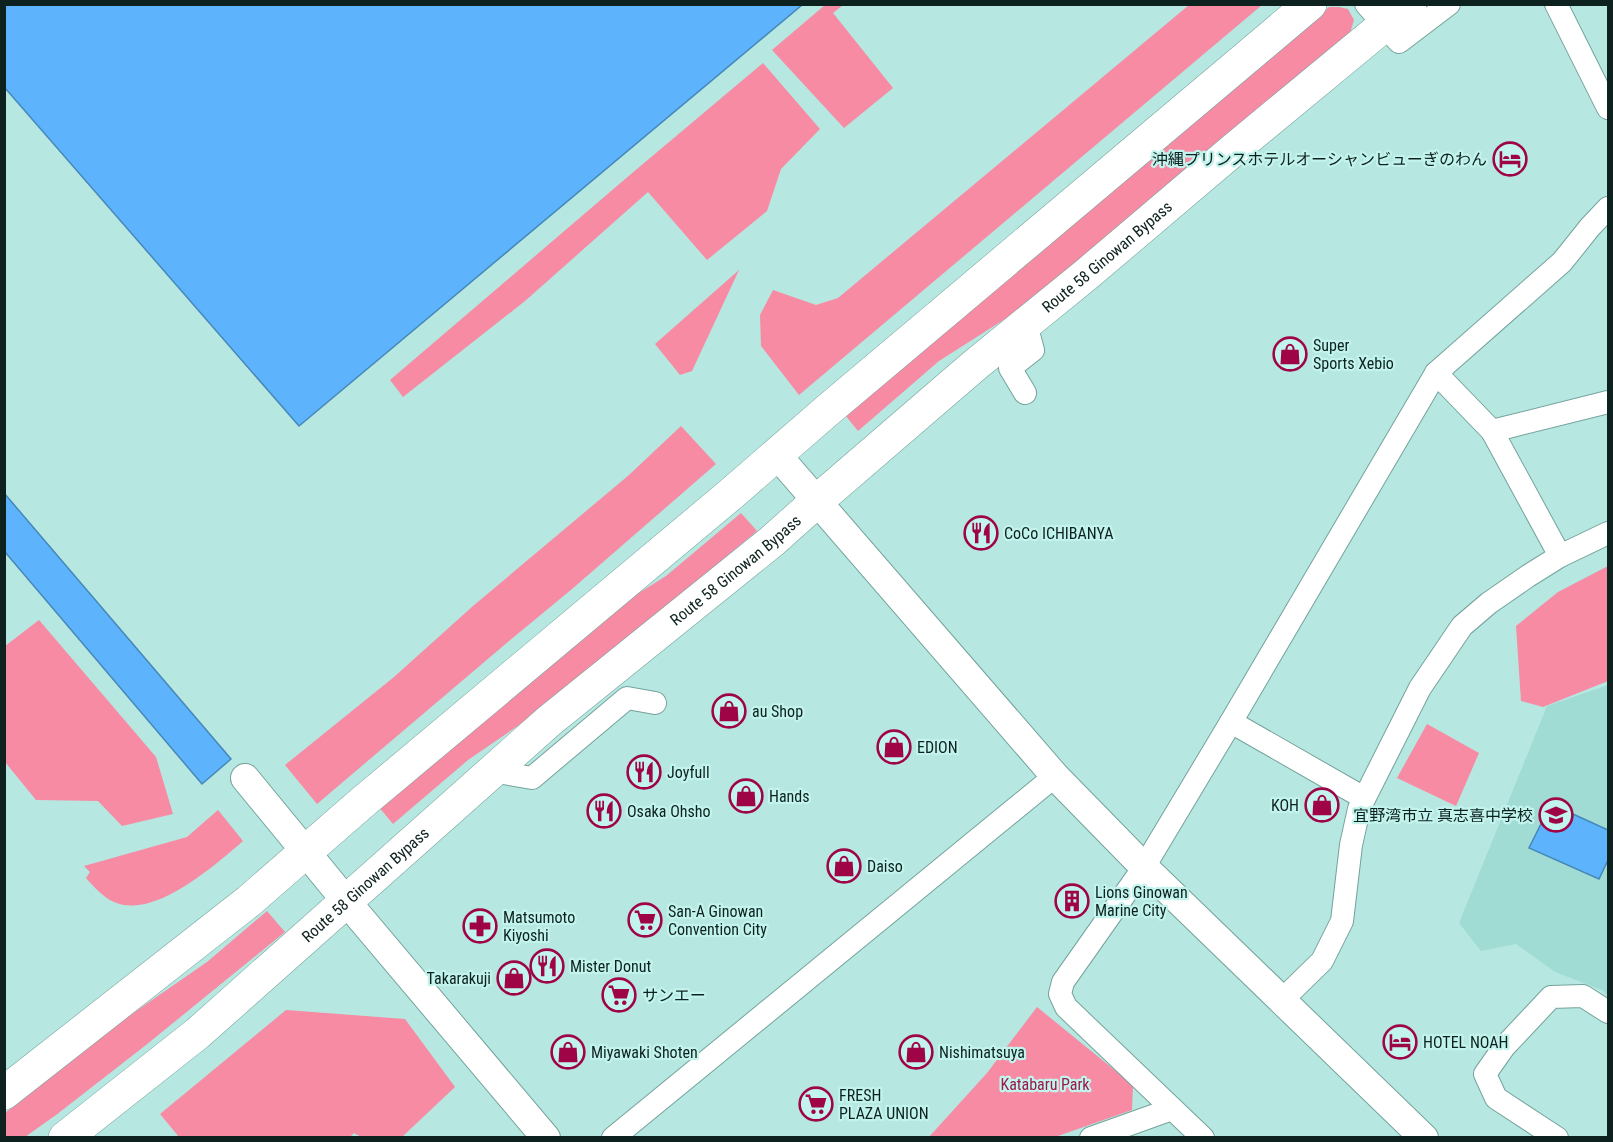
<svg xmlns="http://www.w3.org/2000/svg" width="1613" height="1142" viewBox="0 0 1613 1142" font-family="'Roboto Condensed','Noto Sans JP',sans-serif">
  <rect width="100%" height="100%" fill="#b6e7e0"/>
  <!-- built -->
  <path fill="#a1dcd4" d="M1608 685V995L1602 990 1555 972 1516 944 1481 951 1459 923 1547 706Z"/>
  <!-- green -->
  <g fill="#f78ba4">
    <path d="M825 5H843L833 13 893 88 844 128 772 50Z"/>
    <path d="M1189 5H1262L799 395 761 346 760 315 773 290 816 305 838 298Z"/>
    <path d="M1329 7H1339L1348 9 1354 20 1350 33 1016 312 939 361 858 431 845 415Z"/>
    <path d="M763 63 820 129 781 169 767 211 707 260 648 192 525 301 403 397 390 380 631 174Z"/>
    <path d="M739 270 692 371 680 375 655 344Z"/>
    <path d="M681 426 716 464 572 589 509 641 317 804 285 765 394 677 473 606 629 475Z"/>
    <path d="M741 513 757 531 548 705 468 760 393 824 378 806 599 618 666 576Z"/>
    <path d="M1608 566V681L1543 707 1521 701 1516 626 1558 592Z"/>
    <path d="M39 620 156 757 173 814 122 826 98 801 36 800 5 762V646Z"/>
    <path d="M1427 724 1479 753 1456 806 1397 778Z"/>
    <path d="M218 810 243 841C215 865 154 920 114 902 103 897 94 887 86 878L90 872 84 866 187 837Z"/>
    <path d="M267 911 285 932 146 1045 56 1115 25 1137 5 1138V1113L126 1018 207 962Z"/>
    <path d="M1037 1007 1133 1085 1132 1110 1055 1137 928 1138 987 1073Z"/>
    <path d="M286 1010 405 1019 455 1087 402 1137H361L354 1133 349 1138 179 1137 160 1114Z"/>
  </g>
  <!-- water -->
  <g fill="#5db4fc" stroke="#4588b9" stroke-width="1.5">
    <path d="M4 5 5 4 802 5 299 426 5 88Z"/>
    <path d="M4 493 231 759 202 784 5 552Z"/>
    <path d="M1551 804 1608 830V860L1599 879 1529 848Z"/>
  </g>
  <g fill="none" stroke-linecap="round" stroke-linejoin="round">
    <!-- minor casing -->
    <g stroke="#74a39c" stroke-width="24">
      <g id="minor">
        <path d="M1366 4 1399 42 1449 4"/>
        <path d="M1556 4 1608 108"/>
        <path d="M1436 373 1492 431 1560 556"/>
        <path d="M1025 393 1010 368 1033 350 1026 324"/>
        <path d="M1492 431 1608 402"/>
        <path d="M1231 722 1364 798"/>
        <path d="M492 771 532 778 627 698 655 703"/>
        <path d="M1282 1000 1322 961 1342 921 1351 845 1359 809 1420 688 1462 626 1489 603 1528 576 1560 556 1608 533"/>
        <path d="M613 1138 1055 776"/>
        <path d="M1091 1138 1172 1109"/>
        <path d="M1203 1138 1066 1007 1060 994 1063 982 1144 867 1231 722 1436 373 1562 262 1590 227 1608 208"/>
        <path d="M1557 1138 1496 1098 1485 1074 1504 1047 1551 997 1583 996 1608 1012"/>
      </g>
    </g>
    <!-- tertiary casing -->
    <g stroke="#74a39c" stroke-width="30">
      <g id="tertiary">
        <path d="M777 455 1055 776 1144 867 1424 1138"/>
        <path d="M245 778 346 901 546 1138"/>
      </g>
    </g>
    <!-- trunk casing -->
    <g stroke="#74a39c" stroke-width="34">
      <g id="trunk">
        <path d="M4 1093 249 901 364 801 731 494 829 409 1310 4"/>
        <path id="s1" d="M65 1138 198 1033 549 721 771 542 817 501 975 365 1087 274 1232 151 1410 4"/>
      </g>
    </g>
    <!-- minor -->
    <use href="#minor" stroke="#fff" stroke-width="22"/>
    <!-- tertiary -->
    <use href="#tertiary" stroke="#fff" stroke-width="28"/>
    <!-- trunk -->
    <use href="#trunk" stroke="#fff" stroke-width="33"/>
  </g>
  <!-- icons -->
  <defs>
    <g id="hotel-ring" transform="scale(1.725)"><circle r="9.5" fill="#c2f4ed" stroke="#9f0447" stroke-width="1.5"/><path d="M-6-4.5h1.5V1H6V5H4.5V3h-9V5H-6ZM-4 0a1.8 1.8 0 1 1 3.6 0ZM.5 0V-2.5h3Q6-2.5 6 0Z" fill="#9f0447"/></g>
    <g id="shop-ring" transform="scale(1.725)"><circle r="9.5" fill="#c2f4ed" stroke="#9f0447" stroke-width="1.5"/><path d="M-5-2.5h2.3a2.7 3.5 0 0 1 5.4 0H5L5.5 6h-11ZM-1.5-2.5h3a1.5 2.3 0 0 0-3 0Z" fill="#9f0447"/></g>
    <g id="restaurant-ring" transform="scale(1.725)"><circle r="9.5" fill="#c2f4ed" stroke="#9f0447" stroke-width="1.5"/><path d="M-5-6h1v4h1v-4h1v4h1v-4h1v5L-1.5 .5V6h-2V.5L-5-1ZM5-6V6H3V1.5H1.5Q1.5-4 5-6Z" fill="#9f0447"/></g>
    <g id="school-ring" transform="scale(1.725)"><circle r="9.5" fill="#c2f4ed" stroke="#9f0447" stroke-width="1.5"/><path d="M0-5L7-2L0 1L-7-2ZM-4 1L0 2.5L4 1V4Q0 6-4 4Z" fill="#9f0447"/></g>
    <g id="building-ring" transform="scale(1.725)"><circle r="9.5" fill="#c2f4ed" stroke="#9f0447" stroke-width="1.5"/><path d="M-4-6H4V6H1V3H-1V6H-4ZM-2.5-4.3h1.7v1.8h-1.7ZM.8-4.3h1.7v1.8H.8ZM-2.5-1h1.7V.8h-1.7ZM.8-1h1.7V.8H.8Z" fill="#9f0447"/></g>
    <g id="supermarket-ring" transform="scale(1.725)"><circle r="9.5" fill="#c2f4ed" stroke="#9f0447" stroke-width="1.5"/><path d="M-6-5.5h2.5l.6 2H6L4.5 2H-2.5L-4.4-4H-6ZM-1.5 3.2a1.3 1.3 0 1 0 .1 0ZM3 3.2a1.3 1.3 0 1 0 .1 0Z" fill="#9f0447"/></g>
    <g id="pharmacy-ring" transform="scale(1.725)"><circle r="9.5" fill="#c2f4ed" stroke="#9f0447" stroke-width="1.5"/><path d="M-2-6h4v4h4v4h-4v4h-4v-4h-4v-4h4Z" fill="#9f0447"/></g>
  </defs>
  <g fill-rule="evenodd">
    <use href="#hotel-ring" x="1510" y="159"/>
    <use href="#shop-ring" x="1290" y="354"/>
    <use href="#restaurant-ring" x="981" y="533"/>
    <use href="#shop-ring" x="729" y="711"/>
    <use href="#shop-ring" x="894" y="747"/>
    <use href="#restaurant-ring" x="644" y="772"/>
    <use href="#shop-ring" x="746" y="796"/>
    <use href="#shop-ring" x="1322" y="805"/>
    <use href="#restaurant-ring" x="604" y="811"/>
    <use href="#school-ring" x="1556" y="815"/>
    <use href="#shop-ring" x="844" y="866"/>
    <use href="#building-ring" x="1072" y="901"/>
    <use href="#supermarket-ring" x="645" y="920"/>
    <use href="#pharmacy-ring" x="480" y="926"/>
    <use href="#restaurant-ring" x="547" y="966"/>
    <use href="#shop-ring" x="514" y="978"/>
    <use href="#supermarket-ring" x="619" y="995"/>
    <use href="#hotel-ring" x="1400" y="1042"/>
    <use href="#shop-ring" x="568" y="1052"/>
    <use href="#shop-ring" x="916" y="1052"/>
    <use href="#supermarket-ring" x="816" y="1104"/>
  </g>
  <g text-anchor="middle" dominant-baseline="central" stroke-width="4.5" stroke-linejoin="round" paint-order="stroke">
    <!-- poi labels -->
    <g font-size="16" fill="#0d211e" stroke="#c2f4ed" text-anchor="start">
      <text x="1487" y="159" text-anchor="end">沖縄プリンスホテルオーシャンビューぎのわん</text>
      <text x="1313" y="345">Super<tspan x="1313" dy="18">Sports Xebio</tspan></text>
      <text x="1004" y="533">CoCo ICHIBANYA</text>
      <text x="752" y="711">au Shop</text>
      <text x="917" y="747">EDION</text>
      <text x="667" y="772">Joyfull</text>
      <text x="769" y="796">Hands</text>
      <text x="1299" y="805" text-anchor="end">KOH</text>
      <text x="627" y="811">Osaka Ohsho</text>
      <text x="1533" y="815" text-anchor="end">宜野湾市立 真志喜中学校</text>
      <text x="867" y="866">Daiso</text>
      <text x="1095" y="892">Lions Ginowan<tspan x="1095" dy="18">Marine City</tspan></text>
      <text x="668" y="911">San-A Ginowan<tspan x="668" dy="18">Convention City</tspan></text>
      <text x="503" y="917">Matsumoto<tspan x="503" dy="18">Kiyoshi</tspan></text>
      <text x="570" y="966">Mister Donut</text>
      <text x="491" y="978" text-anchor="end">Takarakuji</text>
      <text x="642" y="995">サンエー</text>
      <text x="1423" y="1042">HOTEL NOAH</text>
      <text x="591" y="1052">Miyawaki Shoten</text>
      <text x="939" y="1052">Nishimatsuya</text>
      <text x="839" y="1095">FRESH<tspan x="839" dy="18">PLAZA UNION</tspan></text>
    </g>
    <!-- street labels -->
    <g font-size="16" fill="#0d211e" stroke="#c2f4ed">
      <text stroke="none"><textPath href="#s1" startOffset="1365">Route 58 Ginowan Bypass</textPath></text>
      <text stroke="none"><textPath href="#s1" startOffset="879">Route 58 Ginowan Bypass</textPath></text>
      <text stroke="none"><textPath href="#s1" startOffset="393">Route 58 Ginowan Bypass</textPath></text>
    </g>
    <!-- park labels -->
    <g font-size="16" fill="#9a1a49" stroke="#c2f4ed">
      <text x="1045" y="1084">Katabaru Park</text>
    </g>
  </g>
  <!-- border -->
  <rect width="1613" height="1142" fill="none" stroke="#0d211e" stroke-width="12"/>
</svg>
